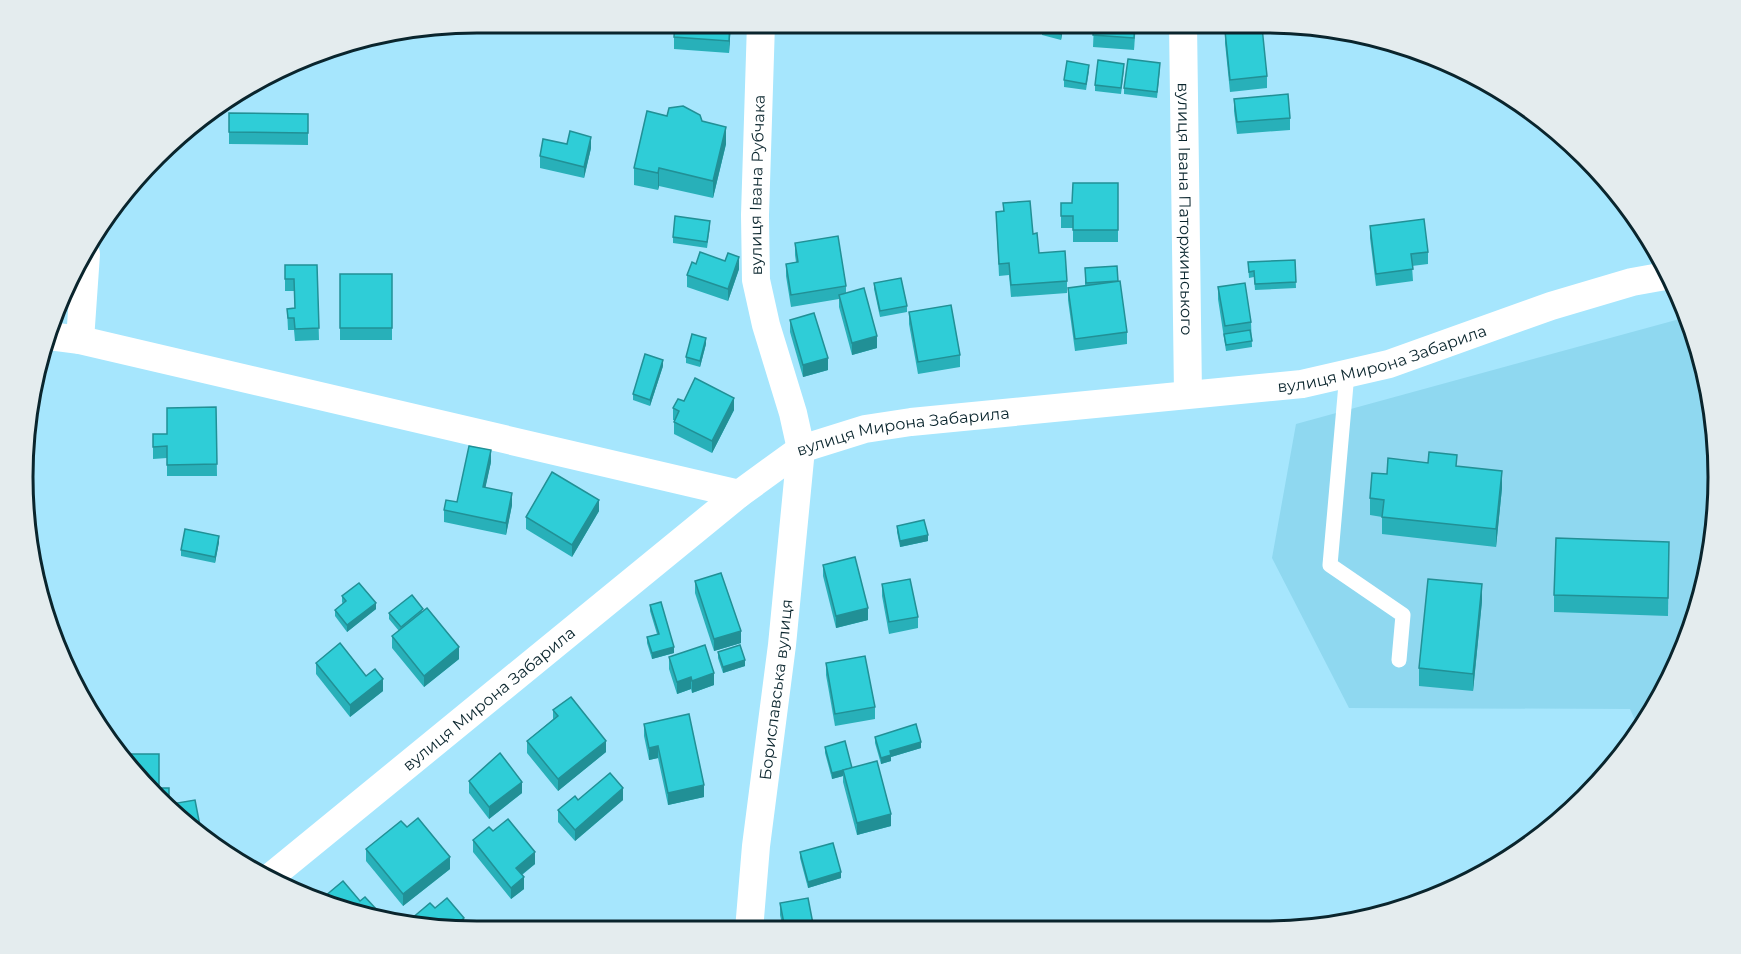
<svg xmlns="http://www.w3.org/2000/svg" width="1741" height="954" viewBox="0 0 1741 954" font-family="Montserrat,sans-serif">
  <rect width="100%" height="100%" fill="#a6e6fd"/>
  <!-- built -->
  <path fill="#8fd8f0" d="M1687 317 1703 360 1718 448 1715 537 1694 623 1657 705 1639 729 1630 709 1349 708 1272 558 1296 424Z"/>
  <g fill="none" stroke-linecap="round" stroke-linejoin="round">
    <!-- lane -->
    <path stroke="#fff" stroke-width="15" d="M1347 373 1330 565 1403 615 1399 660"/>
    <!-- street -->
    <g stroke="#fff" stroke-width="28">
      <path id="s1" d="M1183 23 1188 394"/>
      <path d="M49 336 80 340 739 494"/>
      <path d="M80 340 86 254"/>
      <path id="s2" d="M268 879 739 494 801 449 865 429 911 422 1302 384 1389 364 1551 306 1632 282 1671 275"/>
      <path id="s3" d="M749 930 756 846 782 645 801 449 793 413 766 325 756 280 755 215 761 23"/>
    </g>
  </g>
  <!-- wall -->
  <g fill="#28b0b9">
    <path d="M731 23 729 53 674 49V37Z"/>
    <path d="M1043 23H1064L1061 40 1042 35Z"/>
    <path d="M1094 23H1136L1134 50 1093 47Z"/>
    <path d="M1225 31 1267 76V88L1230 92 1225 43Z"/>
    <path d="M1160 69 1157 98 1124 94V88Z"/>
    <path d="M1124 70 1121 94 1095 91V85Z"/>
    <path d="M1089 71 1086 90 1064 87V80Z"/>
    <path d="M1234 99 1290 118V130L1237 134 1234 111Z"/>
    <path d="M229 113 308 114V145L229 144Z"/>
    <path d="M667 116 726 144 713 198 659 186 658 190 634 185V168Z"/>
    <path d="M591 148 584 178 540 168V156Z"/>
    <path d="M1118 183V242H1073V228H1061V203H1072Z"/>
    <path d="M1003 203 1033 234 1039 253 1067 281V293L1011 297 1009 275 999 276 996 212 1003 211Z"/>
    <path d="M1370 226 1428 252V264L1412 266 1413 281 1376 286 1370 238Z"/>
    <path d="M710 227 707 248 673 243V237Z"/>
    <path d="M795 243 846 286V293L877 348 852 355 839 307V299L791 307 786 276V264L796 262 795 255Z"/>
    <path d="M1295 260 1296 288 1255 290 1254 277 1249 278 1248 262Z"/>
    <path d="M725 261 739 269 728 301 687 287V275L696 264Z"/>
    <path d="M285 265H317L319 340 295 341 294 330H288L287 309 295 308 294 291H285Z"/>
    <path d="M1085 268 1118 282 1127 332V344L1075 351 1068 300V288L1085 286Z"/>
    <rect x="340" y="274" width="52" height="66"/>
    <path d="M874 283 907 306V312L880 317 874 289Z"/>
    <path d="M1218 287 1251 322 1252 347 1226 351 1218 299Z"/>
    <path d="M909 312 960 355V367L918 374 909 324Z"/>
    <path d="M790 320 828 370 803 377 790 332Z"/>
    <path d="M706 344 700 367 686 363V357Z"/>
    <path d="M663 366 650 406 633 400V394Z"/>
    <path d="M684 401 734 410 712 453 674 434V420H673V408Z"/>
    <path d="M216 407 217 476H167V458L153 459V434H167Z"/>
    <path d="M491 462 485 488 512 505 506 535 444 522V510L457 502Z"/>
    <path d="M1457 466 1502 488 1496 547 1382 534V517L1370 515V498L1387 474Z"/>
    <path d="M599 511 572 557 526 529V517Z"/>
    <path d="M897 526 928 541 900 547 897 532Z"/>
    <path d="M219 542 215 563 181 556V550Z"/>
    <path d="M1669 542 1668 616 1554 612V595Z"/>
    <path d="M823 565 868 620 836 628 823 576Z"/>
    <path d="M695 581 741 643 714 651 695 593Z"/>
    <path d="M882 584 918 617V628L889 634 882 596Z"/>
    <path d="M342 596 376 609 347 632 335 616V610L343 604 342 602Z"/>
    <path d="M1482 601 1473 691 1419 686V668Z"/>
    <path d="M650 605 674 653 652 659 647 643V637L657 634 650 611Z"/>
    <path d="M423 611 459 659 424 687 392 648V636L399 631 389 619V613Z"/>
    <path d="M718 652 745 666 723 673 718 658Z"/>
    <path d="M669 657 714 685 692 693 691 689 677 694 669 669Z"/>
    <path d="M316 663 366 676 383 691 350 717 316 674Z"/>
    <path d="M826 663 875 707V719L835 726 826 675Z"/>
    <path d="M553 710 606 752 558 791 527 753V741L553 719Z"/>
    <path d="M644 724 704 797 668 805 658 758 649 760 644 736Z"/>
    <path d="M875 737 921 748 891 757V761L881 764 875 743Z"/>
    <path d="M825 747 852 768 891 826 857 835 843 782V776L832 779 825 753Z"/>
    <path d="M469 781 522 793 489 819 469 793Z"/>
    <path d="M578 800H623L575 841 558 822V810Z"/>
    <path d="M407 827 450 869 403 906 366 861V849Z"/>
    <path d="M493 831 535 864 522 875 524 889 511 899 473 852V840Z"/>
    <path d="M800 852 841 878 808 888 800 858Z"/>
    <path d="M780 903 814 929H783L780 915Z"/>
  </g>
  <!-- shaded-wall -->
  <g fill="#219096">
    <path d="M730 23H731L729 53V41Z"/>
    <path d="M1063 23H1064L1061 40V34Z"/>
    <path d="M726 127V144L713 198V181Z"/>
    <path d="M591 137V148L584 178V167Z"/>
    <path d="M659 168V186L658 190V173Z"/>
    <path d="M739 257V269L728 301V289Z"/>
    <path d="M877 336V348L852 355V343Z"/>
    <path d="M706 338V344L700 367V361Z"/>
    <path d="M828 358V370L803 377V365Z"/>
    <path d="M663 360V366L650 406V400Z"/>
    <path d="M734 398V410L712 453V441Z"/>
    <path d="M491 450V462L483 499V487Z"/>
    <path d="M1502 471V488L1496 547V529Z"/>
    <path d="M512 493V505L506 535V523Z"/>
    <path d="M599 500V511L572 557V545Z"/>
    <path d="M928 535V541L900 547V541Z"/>
    <path d="M219 536V542L215 563V557Z"/>
    <path d="M1482 584V601L1473 691V674Z"/>
    <path d="M376 603V609L347 632V625Z"/>
    <path d="M868 608V620L836 628V616Z"/>
    <path d="M741 631V643L714 651V639Z"/>
    <path d="M459 647V659L424 687V676Z"/>
    <path d="M674 647V653L652 659V653Z"/>
    <path d="M745 660V666L723 673V667Z"/>
    <path d="M714 673V685L692 693V681Z"/>
    <path d="M691 677V689L677 694V682Z"/>
    <path d="M383 679V691L350 717V705Z"/>
    <path d="M606 741V752L558 791V779Z"/>
    <path d="M921 742V748L891 757V761L881 764V758L890 751Z"/>
    <path d="M658 746V758L649 760V748Z"/>
    <path d="M843 770V776L832 779V773Z"/>
    <path d="M522 782V793L489 819V807Z"/>
    <path d="M704 785V797L668 805V793Z"/>
    <path d="M623 788V800L575 841V830Z"/>
    <path d="M891 814V826L857 835V823Z"/>
    <path d="M535 852V864L516 879V868Z"/>
    <path d="M450 857V869L403 906V894Z"/>
    <path d="M841 872V878L808 888V882Z"/>
    <path d="M524 877V889L511 899V888Z"/>
    <path d="M377 910V916L371 915Z"/>
    <path d="M464 918V930L457 931V924Z"/>
  </g>
  <!-- building -->
  <g fill="#2fcdd7" stroke="#219096" stroke-width="1.5">
    <path d="M675 23H730L729 41 674 37Z"/>
    <path d="M1043 23H1063L1061 34 1042 29Z"/>
    <path d="M1094 23H1135L1134 38 1093 35Z"/>
    <path d="M1262 27 1267 76 1230 80 1225 31Z"/>
    <path d="M1128 59 1160 63 1157 92 1124 88Z"/>
    <path d="M1098 60 1124 64 1121 88 1095 85Z"/>
    <path d="M1067 61 1089 65 1086 84 1064 80Z"/>
    <path d="M1288 94 1290 118 1237 122 1234 99Z"/>
    <path d="M683 106 700 115 702 121 726 127 713 181 659 168 658 173 634 168 647 111 667 116 669 108Z"/>
    <path d="M229 113 308 114V133L229 132Z"/>
    <path d="M570 131 591 137 584 167 540 156 543 139 567 144Z"/>
    <path d="M1073 183H1118V230H1073V216H1061V203H1072Z"/>
    <path d="M1030 201 1033 234 1037 233 1039 253 1065 251 1067 281 1011 285 1009 263 999 264 996 212 1004 211 1003 203Z"/>
    <path d="M675 216 710 221 707 242 673 237Z"/>
    <path d="M1424 219 1428 252 1411 254 1413 269 1376 274 1370 226Z"/>
    <path d="M838 236 846 286 791 295 786 264 798 262 795 243Z"/>
    <path d="M700 252 725 261 728 253 739 257 728 289 687 275 692 262 696 264Z"/>
    <path d="M1295 260 1296 282 1255 284 1254 271 1249 272 1248 262Z"/>
    <path d="M285 265H317L319 328 295 329 294 318H288L287 309 295 308 294 279H285Z"/>
    <path d="M1117 266 1118 281 1086 283 1085 268Z"/>
    <rect x="340" y="274" width="52" height="54"/>
    <path d="M901 278 907 306 880 311 874 283Z"/>
    <path d="M1120 281 1127 332 1075 339 1068 288Z"/>
    <path d="M1245 283 1251 322 1225 326 1218 287Z"/>
    <path d="M864 288 877 336 852 343 839 295Z"/>
    <path d="M951 305 960 355 918 362 909 312Z"/>
    <path d="M814 313 828 358 803 365 790 320Z"/>
    <path d="M1250 330 1252 341 1226 345 1224 334Z"/>
    <path d="M692 334 706 338 700 361 686 357Z"/>
    <path d="M645 354 663 360 650 400 633 394Z"/>
    <path d="M695 378 734 398 712 441 674 422 679 411 673 408 678 399 684 401Z"/>
    <path d="M216 407 217 464 167 465V446L153 447V434H167V408Z"/>
    <path d="M469 446 491 450 483 487 512 493 506 523 444 510 446 500 457 502Z"/>
    <path d="M1429 452 1457 455 1456 466 1502 471 1496 529 1382 517 1384 500 1370 498 1372 473 1387 474 1388 458 1428 463Z"/>
    <path d="M552 472 599 500 572 545 526 517Z"/>
    <path d="M924 520 928 535 900 541 897 526Z"/>
    <path d="M185 529 219 536 215 557 181 550Z"/>
    <path d="M1556 538 1669 542 1668 598 1554 595Z"/>
    <path d="M855 557 868 608 836 616 823 565Z"/>
    <path d="M721 573 741 631 714 639 695 581Z"/>
    <path d="M910 579 918 617 889 622 882 584Z"/>
    <path d="M1428 579 1482 584 1473 674 1419 668Z"/>
    <path d="M359 583 376 603 347 625 335 610 346 601 342 596Z"/>
    <path d="M412 595 423 609 401 627 389 613Z"/>
    <path d="M661 602 674 647 652 653 647 637 659 634 650 605Z"/>
    <path d="M427 608 459 647 424 676 392 636Z"/>
    <path d="M340 643 366 676 375 669 383 679 350 705 316 663Z"/>
    <path d="M705 645 714 673 692 681 691 677 677 682 669 657Z"/>
    <path d="M740 645 745 660 723 667 718 652Z"/>
    <path d="M865 656 875 707 835 714 826 663Z"/>
    <path d="M571 697 606 741 558 779 527 741 558 716 553 710Z"/>
    <path d="M689 714 704 785 668 793 658 746 649 748 644 724Z"/>
    <path d="M916 724 921 742 890 751 891 755 881 758 875 737Z"/>
    <path d="M845 741 852 768 832 773 825 747Z"/>
    <path d="M500 753 522 782 489 807 469 781Z"/>
    <path d="M121 754H159V788H169V804L135 776Z"/>
    <path d="M877 761 891 814 857 823 843 770Z"/>
    <path d="M610 773 623 788 575 830 558 810 575 796 578 800Z"/>
    <path d="M195 800 201 831 179 812 177 803Z"/>
    <path d="M418 818 450 857 403 894 366 849 401 821 407 827Z"/>
    <path d="M508 819 535 852 516 868 524 877 511 888 473 840 489 827 493 831Z"/>
    <path d="M833 843 841 872 808 882 800 852Z"/>
    <path d="M343 881 360 901 365 897 377 910 371 915 331 907 318 902Z"/>
    <path d="M447 898 464 918 457 924 463 930 448 931 416 924 411 919 430 903 435 908Z"/>
    <path d="M808 898 814 929H785L780 903Z"/>
  </g>
  <g text-anchor="middle" dominant-baseline="central" stroke-width="4.5" stroke-linejoin="round" paint-order="stroke">
    <!-- street labels -->
    <g font-size="16" fill="#0a252d" stroke="#f7fdff">
      <text stroke="none"><textPath href="#s3" startOffset="754">вулиця Івана Рубчака</textPath></text>
      <text stroke="none"><textPath href="#s1" startOffset="186">вулиця Івана Паторжинського</textPath></text>
      <text stroke="none"><textPath href="#s2" startOffset="1275">вулиця Мирона Забарила</textPath></text>
      <text stroke="none"><textPath href="#s2" startOffset="789">вулиця Мирона Забарила</textPath></text>
      <text stroke="none"><textPath href="#s3" startOffset="242">Бориславська вулиця</textPath></text>
      <text stroke="none"><textPath href="#s2" startOffset="285">вулиця Мирона Забарила</textPath></text>
    </g>
  </g>
  <!-- crop -->
  <path d="M0 0H1741V954H0ZM477 33H1264A444 444 0 0 1 1708 477V477A444 444 0 0 1 1264 921H477A444 444 0 0 1 33 477V477A444 444 0 0 1 477 33Z" fill="#e4ecee" fill-rule="evenodd"/>
  <path fill="none" stroke="#0a252d" stroke-width="3" d="M477 33H1264A444 444 0 0 1 1708 477V477A444 444 0 0 1 1264 921H477A444 444 0 0 1 33 477V477A444 444 0 0 1 477 33Z"/>
</svg>
